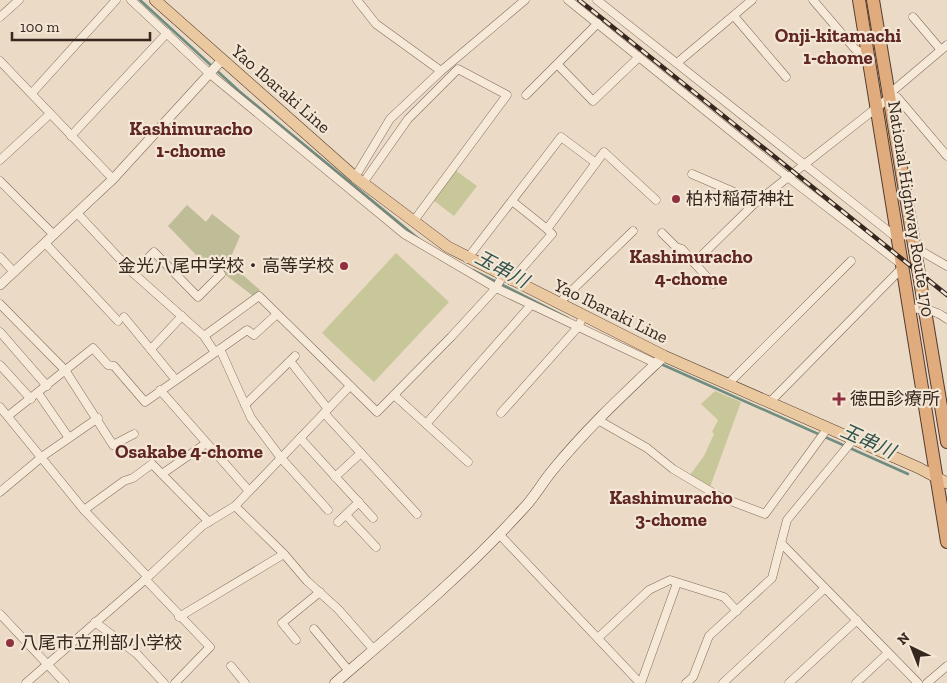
<svg xmlns="http://www.w3.org/2000/svg" width="947" height="683" viewBox="0 0 947 683" font-family="'Zilla Slab','Noto Sans JP',serif">
  <rect width="100%" height="100%" fill="#ebdac5"/>
  <!-- green -->
  <g fill="#c8c79a">
    <path d="M455 170 477 186 454 216 433 200Z"/>
    <path d="M396 253 449 302 374 382 322 333Z"/>
    <path d="M715 391 741 402 710 487 690 475 704 456 714 434 712 432 718 420 701 404Z"/>
  </g>
  <!-- cemetery -->
  <path fill="#bebd98" d="M187 205 206 222 212 214 240 236 231 257 244 276 260 290 253 296 209 262 200 259 168 226Z"/>
  <g fill="none" stroke-linecap="round" stroke-linejoin="round">
    <!-- stream -->
    <g stroke="#6e8c80" stroke-width="2.5">
      <path d="M140 0 239 91 420 240"/>
      <path d="M473 270 568 318"/>
      <path d="M661 364 908 474"/>
    </g>
    <!-- minor casing -->
    <g stroke="#846c5d" stroke-width="9">
      <g id="minor">
        <path d="M131 0 210 74 404 234 496 288 657 364"/>
        <path d="M357 0 376 24 441 71"/>
        <path d="M568 0 789 178 901 264"/>
        <path d="M597 0 897 238"/>
        <path d="M813 0 855 49 869 56"/>
        <path d="M734 16 786 77"/>
        <path d="M0 17 19 0"/>
        <path d="M913 17 941 50"/>
        <path d="M0 61 113 179"/>
        <path d="M677 63 752 0"/>
        <path d="M558 65 593 101 639 57"/>
        <path d="M32 93 116 0"/>
        <path d="M526 95 598 23"/>
        <path d="M888 95 947 45"/>
        <path d="M71 136 167 33"/>
        <path d="M0 160 50 114"/>
        <path d="M692 174 757 202"/>
        <path d="M355 177 390 119 441 71 525 0"/>
        <path d="M0 181 54 235"/>
        <path d="M363 183 408 119 458 69 507 95 413 222"/>
        <path d="M512 201 547 229"/>
        <path d="M77 213 133 273 204 336 214 351"/>
        <path d="M662 233 676 247 682 249 713 284"/>
        <path d="M45 243 118 321"/>
        <path d="M914 247 947 266"/>
        <path d="M0 257 14 272"/>
        <path d="M467 259 561 137 596 163"/>
        <path d="M694 263 754 204 889 98 897 97 947 156"/>
        <path d="M133 273 154 252 198 297 221 274"/>
        <path d="M511 281 552 234 547 229 604 152 656 200"/>
        <path d="M0 304 65 370 113 445 134 434"/>
        <path d="M558 304 633 231"/>
        <path d="M910 309C924 308 936 310 947 319"/>
        <path d="M124 317 175 379"/>
        <path d="M0 332 47 386"/>
        <path d="M204 336 259 296 377 412 451 337 496 288 502 277"/>
        <path d="M151 349 182 316"/>
        <path d="M220 349 251 418 281 458 328 510"/>
        <path d="M290 361 328 409"/>
        <path d="M0 365 31 399"/>
        <path d="M728 384 851 261"/>
        <path d="M160 390 249 491"/>
        <path d="M38 393 69 438"/>
        <path d="M394 395 468 462"/>
        <path d="M770 402 902 268"/>
        <path d="M245 405 295 356"/>
        <path d="M0 407 84 510 148 577"/>
        <path d="M324 413 417 514"/>
        <path d="M501 413 578 327 583 317"/>
        <path d="M8 416 93 348 108 365 114 366 145 402 247 330 254 335 277 314"/>
        <path d="M598 420 647 448 673 469 720 497 765 514 827 429"/>
        <path d="M426 424 531 305"/>
        <path d="M300 438 373 518"/>
        <path d="M162 474 205 444"/>
        <path d="M335 477 361 453"/>
        <path d="M0 492 43 456 98 418"/>
        <path d="M235 506 284 554 307 581 338 609 374 650"/>
        <path d="M84 510 124 481 133 478 152 464 209 522"/>
        <path d="M346 515 376 547"/>
        <path d="M338 522 359 502"/>
        <path d="M499 534 640 683"/>
        <path d="M781 543 918 683"/>
        <path d="M145 579 210 647 175 683"/>
        <path d="M0 614 65 683"/>
        <path d="M179 617 284 554"/>
        <path d="M95 622 137 654 164 683"/>
        <path d="M314 629 349 671"/>
        <path d="M598 638 649 590 670 580 724 597 737 611"/>
        <path d="M296 640 282 623 320 592"/>
        <path d="M231 666 245 683"/>
        <path d="M26 683 148 577 202 526 235 506 350 386"/>
        <path d="M641 683 677 583"/>
        <path d="M686 683 693 677 709 636 772 578 787 520 853 440"/>
        <path d="M723 683 825 588"/>
        <path d="M789 683 857 620"/>
        <path d="M856 683 888 653"/>
        <path d="M927 683 947 666"/>
      </g>
    </g>
    <!-- tertiary casing -->
    <g stroke="#846c5d" stroke-width="10">
      <path id="tertiary" d="M0 285 113 179 221 61"/>
    </g>
    <!-- secondary casing -->
    <g stroke="#664e40" stroke-width="11">
      <path id="secondary" d="M335 683C399 628 465 573 522 510 534 498 542 483 552 471 586 429 625 393 664 356"/>
    </g>
    <!-- primary casing -->
    <g stroke="#533c30" stroke-width="12">
      <path id="primary" d="M155 0 355 177 448 247 664 356 919 468 947 483"/>
    </g>
    <!-- trunk casing -->
    <g stroke="#533c30" stroke-width="14">
      <g id="trunk">
        <path d="M859 0 947 542"/>
        <path d="M873 0 947 442"/>
      </g>
    </g>
    <!-- minor -->
    <use href="#minor" stroke="#f6e9d8" stroke-width="8"/>
    <!-- tertiary -->
    <use href="#tertiary" stroke="#f6e9d8" stroke-width="9"/>
    <!-- secondary -->
    <use href="#secondary" stroke="#f6e9d8" stroke-width="10"/>
    <!-- primary -->
    <use href="#primary" stroke="#ebc9a0" stroke-width="11"/>
    <!-- trunk -->
    <use href="#trunk" stroke="#e0ac7e" stroke-width="12"/>
    <!-- rail casing -->
    <g stroke="#36271f" stroke-width="4.5">
      <path id="rail" d="M579 0 947 295"/>
    </g>
    <!-- rail -->
    <use href="#rail" stroke="#f3e6d4" stroke-width="2.5" stroke-dasharray="8" stroke-linecap="butt"/>
  </g>
  <!-- markers -->
  <g fill="#8f313f" stroke="#f3e6d4" stroke-width="2">
    <circle cx="676" cy="199" r="5"/>
    <circle cx="344" cy="266" r="5"/>
    <path d="M836.5 391.5h5v5h5v5h-5v5h-5v-5h-5v-5h5z"/>
    <circle cx="10" cy="643" r="5"/>
  </g>
  <g text-anchor="middle" dominant-baseline="central" stroke-width="4.5" stroke-linejoin="round" paint-order="stroke">
    <!-- street labels -->
    <g font-size="18" fill="#36271f" stroke="#f3e6d4">
      <text transform="translate(281 89) rotate(41)">Yao Ibaraki Line</text>
      <text transform="translate(911 209) rotate(81)">National Highway Route 170</text>
      <text transform="translate(611 311) rotate(26)">Yao Ibaraki Line</text>
    </g>
    <!-- poi labels -->
    <g font-size="18" fill="#36271f" stroke="#f3e6d4" text-anchor="start">
      <text x="686" y="199">柏村稲荷神社</text>
      <text x="334" y="266" text-anchor="end">金光八尾中学校・高等学校</text>
      <text x="850" y="399">徳田診療所</text>
      <text x="20" y="643">八尾市立刑部小学校</text>
    </g>
    <!-- neighbourhood labels -->
    <g font-size="19" font-weight="bold" fill="#5f2622" stroke="#f3e6d4">
      <text x="838" y="35">Onji-kitamachi<tspan x="838" dy="22">1-chome</tspan></text>
      <text x="191" y="128">Kashimuracho<tspan x="191" dy="22">1-chome</tspan></text>
      <text x="691" y="256">Kashimuracho<tspan x="691" dy="22">4-chome</tspan></text>
      <text x="189" y="451">Osakabe 4-chome</text>
      <text x="671" y="497">Kashimuracho<tspan x="671" dy="22">3-chome</tspan></text>
    </g>
    <!-- water labels -->
    <g font-size="19" font-style="italic" fill="#30544d" stroke="#f3e6d4">
      <text transform="translate(502 269) rotate(28)">玉串川</text>
      <text transform="translate(868 441) rotate(24)">玉串川</text>
    </g>
  </g>
  <!-- north arrow -->
  <g transform="translate(912 648) rotate(317)" stroke="#f3e6d4" stroke-width="4" paint-order="stroke">
  <path d="M0-4L9 19L0 12L-9 19Z" fill="#36271f"/>
  <text y="-8" font-size="14" font-weight="bold" text-anchor="middle" fill="#36271f">N</text>
  </g>
  <!-- scale -->
  <path d="M12 32v8h138v-8" fill="none" stroke="#36271f" stroke-width="2.5"/>
  <text x="20" y="32" font-size="15" fill="#36271f" stroke="#f3e6d4" stroke-width="4" paint-order="stroke">100 m</text>
</svg>
